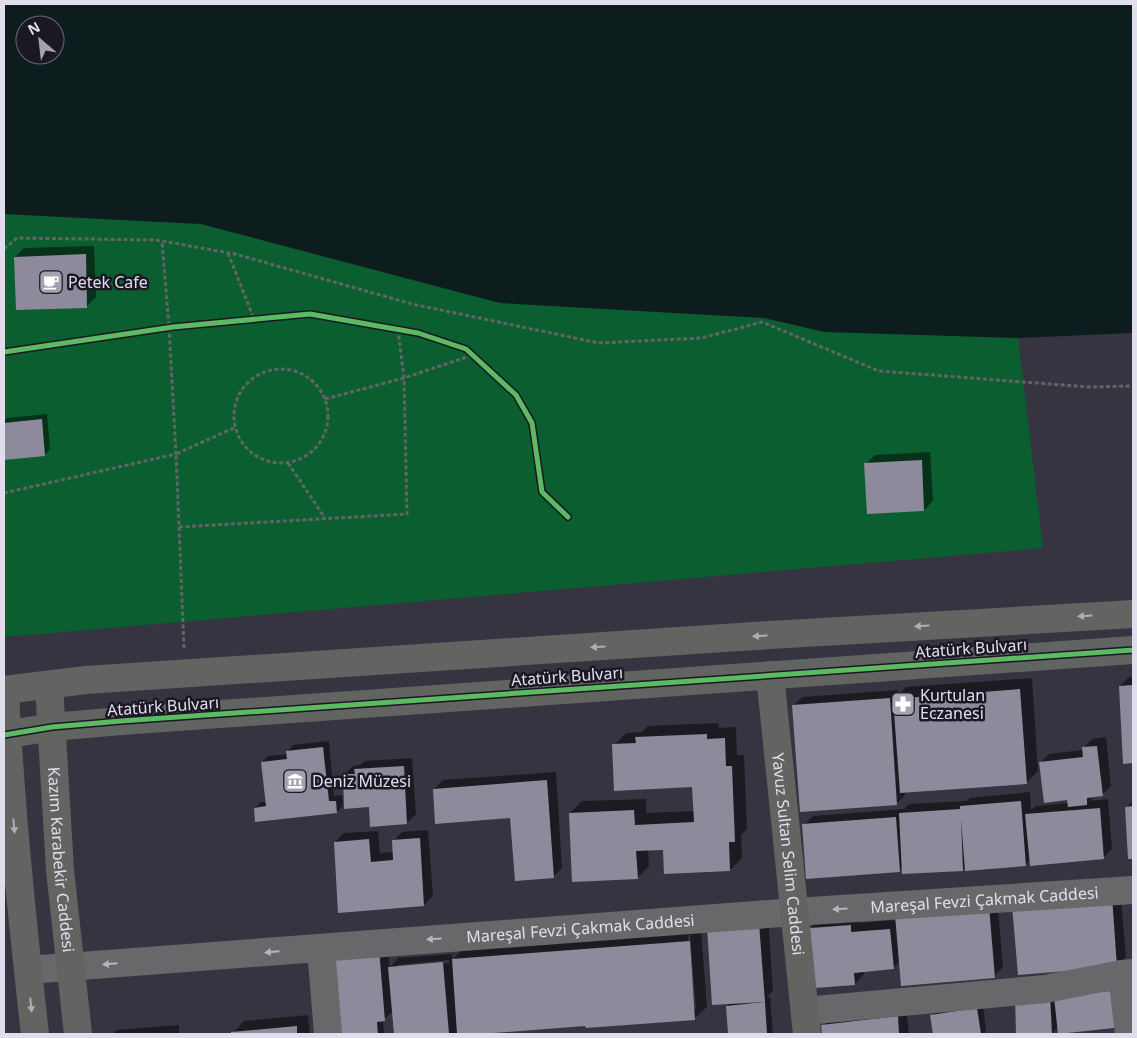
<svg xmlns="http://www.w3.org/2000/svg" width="1137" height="1038" viewBox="0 0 1137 1038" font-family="'Noto Sans',sans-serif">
  <rect width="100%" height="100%" fill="#363440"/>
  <!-- green -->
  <path fill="#0a5e30" d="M4 214 201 224 500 303 764 318 825 332 1018 338 1043 548 4 637Z"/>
  <!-- water -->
  <path fill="#0d1d1e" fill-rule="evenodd" d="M4 4H1133V333L1018 338 825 332 764 318 500 303 201 224 4 214ZM25 25H55V55H25Z"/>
  <!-- shadow -->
  <g fill="#0007" fill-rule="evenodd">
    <path d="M94 246 96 297 87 306 15 257 24 248Z"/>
    <path d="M47 414 50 449 45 455 4 458V421L7 418Z"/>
    <path d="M930 452 933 501 924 510 866 464 875 455Z"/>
    <path d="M1129 677H1133V762L1125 763 1120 686Z"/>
    <path d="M1032 678 1038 771 1026 783 905 792V795L896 804 793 706 802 697 898 690 899 695 906 687Z"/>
    <path d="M718 723 719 728 736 727 737 755H744L747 829 741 835 742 858 730 870 665 849 648 850 649 866 637 878 570 813 582 801 646 799V813L694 811 693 786 614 745 626 733 642 732 648 726Z"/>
    <path d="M1106 737 1111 786 1102 795 1095 796 1090 801 1108 799 1112 849 1103 858 1030 860 1026 865 966 866 963 870 903 867 899 870 804 825 813 816 904 809 909 804 967 801 970 798 1030 792 1031 810 1036 806 1069 803 1068 799 1040 763 1049 754 1083 750V748L1092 739Z"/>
    <path d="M329 741 334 796 342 795 343 806 337 812 255 808 261 802H266L262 762 268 756 288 754V751L293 745Z"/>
    <path d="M412 758 416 814 407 823 370 806 344 775 353 766 360 765 365 761Z"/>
    <path d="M556 772 562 868 553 877 512 817 434 789 443 780Z"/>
    <path d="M1133 801V858H1130L1127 807Z"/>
    <path d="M428 830 433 896 424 905 335 842 344 833 378 831 380 853 394 852 393 841 402 832Z"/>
    <path d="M1120 888 1126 957 1117 966 1019 974Z"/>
    <path d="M997 898 1003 967 994 976 900 961 893 968 864 971V974L855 984 811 928 820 919 859 916 860 923 896 920Z"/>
    <path d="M768 915 773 991 767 997H770L773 1034H729L727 1006 730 1003 713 1004Z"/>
    <path d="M701 930 707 1007 695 1018 465 1034H395L393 1011 383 1020 384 1034H336L387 939 390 967 398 958 452 954V960L465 947ZM688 935H690L696 1009H693ZM449 960V963L397 967V965Z"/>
    <path d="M1125 985 1059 1027 1051 1034H1018L1016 996Z"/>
    <path d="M983 1003 986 1032 984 1034H934L932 1015 937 1009Z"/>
    <path d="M906 1008 909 1034H824L823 1026 832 1017Z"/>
    <path d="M308 1015 310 1034H232L244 1021Z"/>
    <path d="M179 1025V1034H112L117 1030Z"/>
  </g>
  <!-- building -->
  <g fill="#8d8a9c">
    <path d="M86 254 87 308 16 310 14 257Z"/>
    <path d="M42 419 45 456 4 460V423Z"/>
    <path d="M922 460 924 511 867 514 864 463Z"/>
    <path d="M1133 685V763L1123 764 1119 686Z"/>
    <path d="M1020 689 1027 784 900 793 893 699Z"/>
    <path d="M890 698 897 805 800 812 792 705Z"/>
    <path d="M707 734V739L725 738 726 766H732L735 842H729L730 871 664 874 663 850 636 851 638 879 572 882 569 813 634 810 635 825 694 822 692 787 614 791 612 744 636 743 635 737Z"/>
    <path d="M1097 746 1103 796 1087 798V805L1068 807 1067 800 1044 803 1039 762 1083 757 1082 747Z"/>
    <path d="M323 747 329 801H336L337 813 255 822 254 808 266 806 261 762 287 759 286 751Z"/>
    <path d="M404 766 407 824 370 827 369 807 344 809 343 774H355L354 769Z"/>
    <path d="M547 780 554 878 515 881 510 818 435 824 433 789Z"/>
    <path d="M1021 801 1026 866 965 871 961 819 963 871 902 874 899 813 960 809V806Z"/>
    <path d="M1133 806V859H1128L1125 807Z"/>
    <path d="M1100 808 1104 859 1030 866 1025 814Z"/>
    <path d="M896 817 900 872 806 879 802 824Z"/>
    <path d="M420 838 424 906 338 913 334 842 369 839 371 862 393 860 392 840Z"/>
    <path d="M1112 896 1117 967 1018 975 1012 905Z"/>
    <path d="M989 906 995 978 901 986 895 915Z"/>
    <path d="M759 923 765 1002 712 1005 707 927Z"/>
    <path d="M851 925V932L890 929 894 969 854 973 855 985 815 988 810 928Z"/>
    <path d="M690 941 695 1020 586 1028 585 1026 481 1034H457L452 959Z"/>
    <path d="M379 948 385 1021 377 1022 378 1034H335L328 952Z"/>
    <path d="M443 962 449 1034H394L388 967Z"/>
    <path d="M1119 990 1123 1027 1058 1034 1054 997Z"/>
    <path d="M1050 994 1052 1034H1016L1015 996Z"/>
    <path d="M765 1002 767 1034H728L726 1006Z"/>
    <path d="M977 1008 981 1034H933L930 1015Z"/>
    <path d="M898 1016 899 1034H822L821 1025Z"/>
    <path d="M297 1026V1034H231V1032Z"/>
  </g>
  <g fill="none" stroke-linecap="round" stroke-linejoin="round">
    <!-- path -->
    <g stroke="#636465" stroke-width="3" stroke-dasharray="4 2.5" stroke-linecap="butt">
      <path d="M4 249 17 238 156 240 235 254 412 304 599 343 702 338 762 322 879 371 1089 387 1133 386"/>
      <path d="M228 253 254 319"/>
      <circle cx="281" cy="416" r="47"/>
      <path d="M325 399 404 378 473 355"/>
      <path d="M288 463 325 518"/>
      <path d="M4 493 176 454 169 327 162 241"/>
      <path d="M179 527 407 514 404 378 398 330"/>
      <path d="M184 648 176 454 236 427"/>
    </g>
    <!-- street -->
    <g stroke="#676869" stroke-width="28">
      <path d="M321 948 328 1034"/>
      <path id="s1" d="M28 970 795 912 1133 890"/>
      <path d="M1122 974 1129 1034"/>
      <path d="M805 1011 1045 989 1122 974 1133 973"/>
    </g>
    <!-- secondary -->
    <g stroke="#626462" stroke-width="28">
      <path id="s2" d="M770 675 807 1034"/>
      <path id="s3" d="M49 685 60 870 78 1034"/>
      <path d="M4 690 86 680 770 635 1133 614"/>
      <path d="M5 690C10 805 22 920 35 1034"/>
      <path d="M4 735 52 727 121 721 1133 650"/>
    </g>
    <!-- cycleway casing -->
    <g stroke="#1b1823" stroke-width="8">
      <g id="cycleway">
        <path d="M4 352 173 327 310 314 418 333 466 349 516 395 532 423 542 492 568 517"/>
        <path d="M4 735 52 727 121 721 1133 650"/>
      </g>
    </g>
    <!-- cycleway -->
    <use href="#cycleway" stroke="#5cba63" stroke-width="5"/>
  </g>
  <!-- one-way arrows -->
  <defs><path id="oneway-solid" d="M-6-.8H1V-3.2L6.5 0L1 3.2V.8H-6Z" transform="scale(1.25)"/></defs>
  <g fill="#aeadb5">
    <use href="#oneway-solid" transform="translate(1085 616) rotate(177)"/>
    <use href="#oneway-solid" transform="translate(922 626) rotate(177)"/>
    <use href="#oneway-solid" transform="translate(760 636) rotate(176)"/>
    <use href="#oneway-solid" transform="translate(598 647) rotate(176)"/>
    <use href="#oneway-solid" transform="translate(14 826) rotate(85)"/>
    <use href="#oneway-solid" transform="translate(31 1005) rotate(84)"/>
  </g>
  <g fill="#b6b5bf">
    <use href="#oneway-solid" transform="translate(840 909) rotate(176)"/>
    <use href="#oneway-solid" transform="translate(434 939) rotate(176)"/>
    <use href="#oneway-solid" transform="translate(272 952) rotate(175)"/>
    <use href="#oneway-solid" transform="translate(110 964) rotate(175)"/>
  </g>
  <!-- icons -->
  <defs>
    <g id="cafe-square" transform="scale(1.25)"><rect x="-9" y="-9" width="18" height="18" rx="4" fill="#a4a2b0" stroke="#1b1823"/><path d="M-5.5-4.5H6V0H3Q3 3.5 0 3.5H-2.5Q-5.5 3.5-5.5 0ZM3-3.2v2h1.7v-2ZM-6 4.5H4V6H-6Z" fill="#fff"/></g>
    <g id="pharmacy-square" transform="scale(1.25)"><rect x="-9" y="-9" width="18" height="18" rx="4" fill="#a4a2b0" stroke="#1b1823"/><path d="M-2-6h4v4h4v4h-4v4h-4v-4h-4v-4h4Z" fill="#fff"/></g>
    <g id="museum-square" transform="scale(1.25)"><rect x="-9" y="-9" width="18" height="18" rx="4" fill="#a4a2b0" stroke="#1b1823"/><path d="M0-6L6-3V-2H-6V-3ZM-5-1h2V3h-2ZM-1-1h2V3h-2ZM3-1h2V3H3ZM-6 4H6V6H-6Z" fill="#fff"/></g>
  </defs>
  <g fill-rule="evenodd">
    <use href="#cafe-square" x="51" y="282"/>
    <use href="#pharmacy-square" x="903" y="704"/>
    <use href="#museum-square" x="295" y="781"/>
  </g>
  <g text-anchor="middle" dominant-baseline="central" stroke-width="5" stroke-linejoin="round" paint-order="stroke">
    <!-- poi labels -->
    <g font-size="16" fill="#e0deed" stroke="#1b1823" text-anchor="start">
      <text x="68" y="282">Petek Cafe</text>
      <text x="920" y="695">Kurtulan<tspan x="920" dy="18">Eczanesi</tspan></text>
      <text x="312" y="781">Deniz Müzesi</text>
    </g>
    <!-- street labels -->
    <g font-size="16" fill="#e0deed" stroke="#1b1823">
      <text transform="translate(971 648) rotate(-4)">Atatürk Bulvarı</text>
      <text transform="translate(567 676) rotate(-4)">Atatürk Bulvarı</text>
      <text transform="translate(163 706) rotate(-4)">Atatürk Bulvarı</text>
      <text stroke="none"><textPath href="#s2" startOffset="180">Yavuz Sultan Selim Caddesi</textPath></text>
      <text stroke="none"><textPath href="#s3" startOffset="175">Kazım Karabekir Caddesi</textPath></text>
      <text stroke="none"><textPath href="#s1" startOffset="959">Mareşal Fevzi Çakmak Caddesi</textPath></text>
      <text stroke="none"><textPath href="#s1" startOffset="554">Mareşal Fevzi Çakmak Caddesi</textPath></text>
    </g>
  </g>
  <!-- border -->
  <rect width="1137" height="1038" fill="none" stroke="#e0deed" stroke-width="10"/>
  <!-- north arrow -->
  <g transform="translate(40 40) rotate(332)"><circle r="24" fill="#1b1823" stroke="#6a6774"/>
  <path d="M0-4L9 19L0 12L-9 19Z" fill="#a4a2b0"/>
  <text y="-8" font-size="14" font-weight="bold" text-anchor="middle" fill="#e0deed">N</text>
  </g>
</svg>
